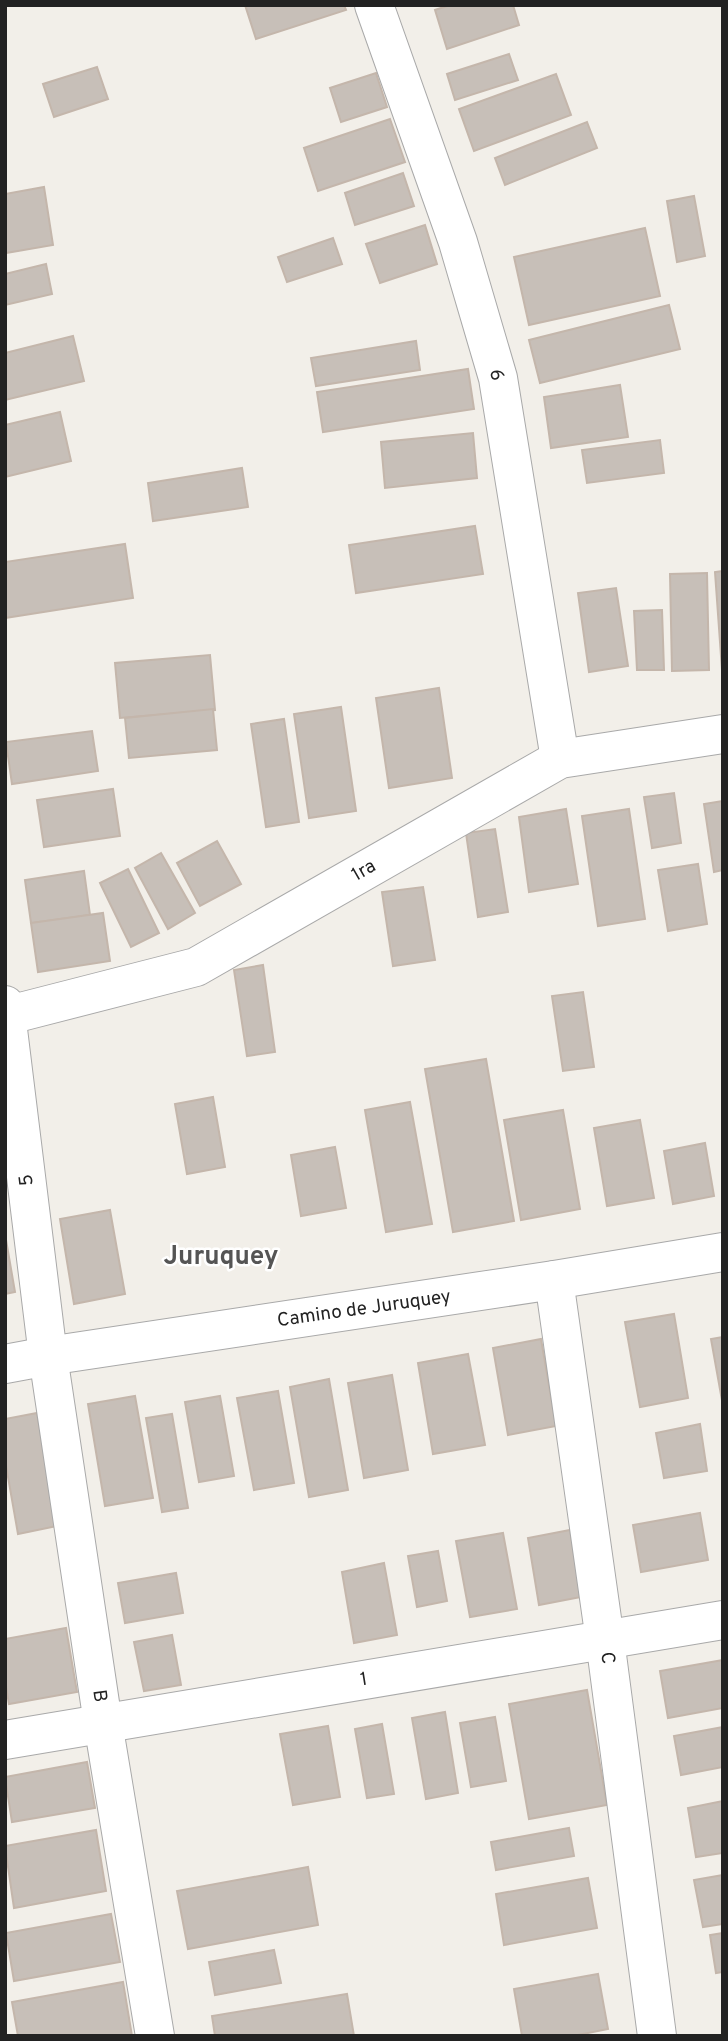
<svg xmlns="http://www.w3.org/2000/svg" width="728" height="2041" viewBox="0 0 728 2041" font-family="Overpass,sans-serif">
  <rect width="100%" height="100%" fill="#f2efe9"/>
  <!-- building -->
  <g fill="#c7bfb8" stroke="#c4b6ab" stroke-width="2">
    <path d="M245 5H344L346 10 256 39Z"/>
    <path d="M450 5H513L519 25 447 49 435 10Z"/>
    <path d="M509 54 518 80 455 100 447 74Z"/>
    <path d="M97 67 108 99 54 117 43 84Z"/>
    <path d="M376 73 387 107 341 122 330 88Z"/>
    <path d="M556 74 571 115 474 151 459 109Z"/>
    <path d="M390 119 405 162 318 191 304 148Z"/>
    <path d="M587 122 597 148 505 185 495 158Z"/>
    <path d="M403 173 414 206 355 225 345 193Z"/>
    <path d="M44 187 53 245 6 253 5 194Z"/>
    <path d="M694 196 705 256 677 262 667 201Z"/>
    <path d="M425 225 437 264 380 283 366 244Z"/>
    <path d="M645 228 660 296 529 325 514 257Z"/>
    <path d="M333 238 342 264 287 282 278 257Z"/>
    <path d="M46 264 52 294 5 305V274Z"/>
    <path d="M669 305 680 349 540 383 529 340Z"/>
    <path d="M73 336 84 381 5 400V353Z"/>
    <path d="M416 341 420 370 316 386 311 358Z"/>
    <path d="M468 369 474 409 323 432 317 392Z"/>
    <path d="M620 385 628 437 551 448 544 397Z"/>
    <path d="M60 412 71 461 5 477V425Z"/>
    <path d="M473 433 477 478 385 488 381 442Z"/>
    <path d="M660 440 664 473 587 483 582 450Z"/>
    <path d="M242 468 248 507 153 521 148 483Z"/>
    <path d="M475 526 483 574 356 593 349 545Z"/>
    <path d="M125 544 133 598 5 618V562Z"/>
    <path d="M723 571V670H722L715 572Z"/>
    <path d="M707 573 709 670 672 671 670 574Z"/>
    <path d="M616 588 628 666 589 672 578 593Z"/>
    <path d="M662 610 664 670H637L634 611Z"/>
    <path d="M210 655 215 710 120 718 115 663Z"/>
    <path d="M439 688 452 778 389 788 376 698Z"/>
    <path d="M341 707 356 811 309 818 294 714Z"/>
    <path d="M213 709 217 750 129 758 125 718Z"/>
    <path d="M284 719 299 822 266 827 251 724Z"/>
    <path d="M92 731 98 771 12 784 6 742Z"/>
    <path d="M113 789 120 836 44 847 37 800Z"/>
    <path d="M674 793 681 843 652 848 644 797Z"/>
    <path d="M723 801V870L714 872 704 804Z"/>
    <path d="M566 809 578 884 529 892 519 817Z"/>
    <path d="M629 809 645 919 598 926 582 816Z"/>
    <path d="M495 829 508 912 478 917 466 833Z"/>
    <path d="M217 841 241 884 200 906 177 863Z"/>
    <path d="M161 853 195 913 168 929 135 868Z"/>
    <path d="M698 864 707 924 668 931 658 870Z"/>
    <path d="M128 869 159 933 131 947 100 883Z"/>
    <path d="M84 871 90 915 31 923 25 880Z"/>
    <path d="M423 887 435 960 393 966 382 892Z"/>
    <path d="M103 913 110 961 38 972 31 923Z"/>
    <path d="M263 965 275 1052 247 1056 234 970Z"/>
    <path d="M583 992 594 1067 563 1071 552 996Z"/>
    <path d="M486 1059 514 1221 453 1232 425 1069Z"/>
    <path d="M213 1097 225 1167 187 1174 175 1104Z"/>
    <path d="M410 1102 432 1224 386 1232 365 1110Z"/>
    <path d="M563 1110 580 1209 521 1220 504 1120Z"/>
    <path d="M640 1120 654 1198 607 1206 594 1128Z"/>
    <path d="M705 1143 714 1196 673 1204 664 1151Z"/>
    <path d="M335 1147 346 1208 301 1216 291 1155Z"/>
    <path d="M110 1210 125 1294 74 1304 60 1219Z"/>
    <path d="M5 1234 15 1292 5 1294Z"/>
    <path d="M674 1314 688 1398 640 1407 625 1322Z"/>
    <path d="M723 1337V1406L711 1339Z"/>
    <path d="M541 1339 556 1426 508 1435 493 1348Z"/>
    <path d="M468 1354 485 1445 433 1454 418 1363Z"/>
    <path d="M392 1375 408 1470 364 1478 348 1383Z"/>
    <path d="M329 1379 348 1490 309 1497 290 1387Z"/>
    <path d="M278 1391 294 1483 254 1490 237 1398Z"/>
    <path d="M135 1396 153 1498 105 1506 88 1404Z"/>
    <path d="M220 1396 234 1476 199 1482 185 1402Z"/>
    <path d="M37 1413 57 1526 18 1534 5 1460V1419Z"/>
    <path d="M172 1414 188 1508 162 1512 146 1418Z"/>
    <path d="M700 1424 707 1471 664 1478 656 1433Z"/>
    <path d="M700 1513 708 1560 641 1572 633 1525Z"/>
    <path d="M570 1530 581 1597 539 1605 528 1538Z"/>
    <path d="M503 1533 517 1609 470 1617 456 1541Z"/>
    <path d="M438 1551 447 1601 417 1607 408 1556Z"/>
    <path d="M384 1563 397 1635 354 1643 342 1572Z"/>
    <path d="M176 1573 183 1613 125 1623 118 1583Z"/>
    <path d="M66 1628 77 1692 9 1704 5 1681V1639Z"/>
    <path d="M172 1635 181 1685 144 1691 134 1642Z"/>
    <path d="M723 1660V1708L668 1718 660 1671Z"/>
    <path d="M587 1690 607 1805 529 1819 509 1704Z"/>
    <path d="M445 1712 458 1793 426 1799 412 1718Z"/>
    <path d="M495 1717 506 1781 471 1787 460 1723Z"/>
    <path d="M382 1724 394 1794 367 1798 355 1729Z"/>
    <path d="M328 1726 340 1797 293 1805 280 1734Z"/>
    <path d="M723 1727V1767L681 1775 674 1736Z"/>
    <path d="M87 1762 95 1808 12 1822 5 1777Z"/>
    <path d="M723 1801V1853L696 1857 688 1808Z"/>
    <path d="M569 1828 574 1856 496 1870 491 1842Z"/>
    <path d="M96 1830 106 1891 14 1908 5 1846Z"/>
    <path d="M308 1867 318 1925 188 1949 177 1891Z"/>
    <path d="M723 1875V1924L703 1927 694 1880Z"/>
    <path d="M588 1878 597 1928 504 1945 496 1894Z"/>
    <path d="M111 1914 120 1962 14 1981 6 1933Z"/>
    <path d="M723 1933V1972L716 1973 710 1935Z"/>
    <path d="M274 1950 281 1983 215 1995 209 1962Z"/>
    <path d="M598 1974 608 2029 573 2036H522L514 1989Z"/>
    <path d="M123 1982 132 2036H18L12 2002Z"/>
    <path d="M347 1994 354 2036H215L212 2016Z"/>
  </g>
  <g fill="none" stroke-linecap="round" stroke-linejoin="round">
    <!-- minor casing -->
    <g stroke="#a9a9a9" stroke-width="40">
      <g id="minor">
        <path d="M374 5 458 242 498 378 560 759"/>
        <path d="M5 1005 48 1356 103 1723 155 2036"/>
        <path d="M5 1016 196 967 560 759 723 734"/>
        <path d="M554 1280 605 1640 657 2036"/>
        <path d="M5 1740 723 1620"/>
      </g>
    </g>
    <!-- tertiary casing -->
    <g stroke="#a9a9a9" stroke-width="40">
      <path id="tertiary" d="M5 1364 48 1356 554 1280 723 1252"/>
    </g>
    <!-- minor -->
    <use href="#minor" stroke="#fff" stroke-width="38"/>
    <!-- tertiary -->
    <use href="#tertiary" stroke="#fff" stroke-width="38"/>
  </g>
  <g text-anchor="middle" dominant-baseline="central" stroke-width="5" stroke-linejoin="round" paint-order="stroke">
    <!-- street labels -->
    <g font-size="19" fill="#222" stroke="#fff">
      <text transform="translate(496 375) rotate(76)">6</text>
      <text transform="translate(364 871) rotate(-30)">1ra</text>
      <text transform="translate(27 1180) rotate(-97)">5</text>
      <text transform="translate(364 1309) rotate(-8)">Camino de Juruquey</text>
      <text transform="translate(607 1658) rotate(83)">C</text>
      <text transform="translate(364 1680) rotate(-9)">1</text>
      <text transform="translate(99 1696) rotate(82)">B</text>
    </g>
    <!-- district labels -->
    <g font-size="26" font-weight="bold" fill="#555" stroke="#fff">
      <text x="221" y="1257">Juruquey</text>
    </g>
  </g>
  <!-- border -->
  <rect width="728" height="2041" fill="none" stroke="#222222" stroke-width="14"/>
</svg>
